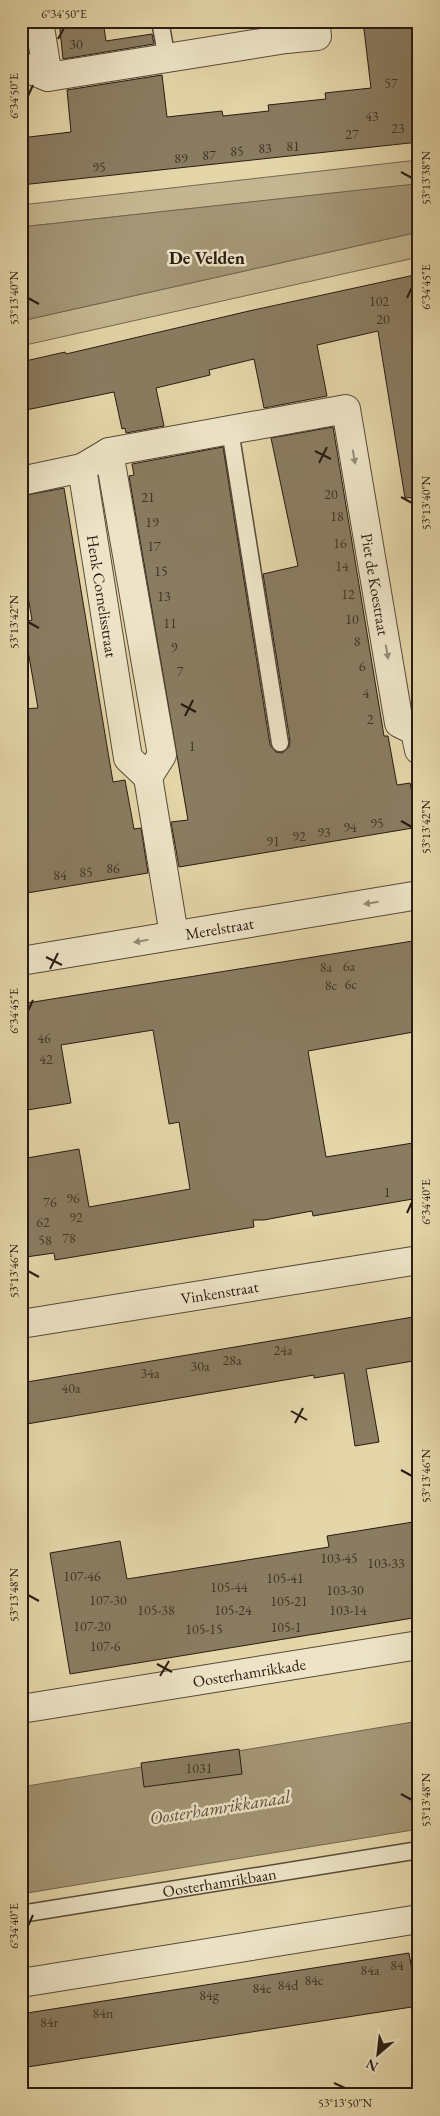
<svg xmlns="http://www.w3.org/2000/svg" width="440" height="2116" viewBox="0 0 440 2116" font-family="'EB Garamond',serif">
  <rect width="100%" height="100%" fill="#e4d6a9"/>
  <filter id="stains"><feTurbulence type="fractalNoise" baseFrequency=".004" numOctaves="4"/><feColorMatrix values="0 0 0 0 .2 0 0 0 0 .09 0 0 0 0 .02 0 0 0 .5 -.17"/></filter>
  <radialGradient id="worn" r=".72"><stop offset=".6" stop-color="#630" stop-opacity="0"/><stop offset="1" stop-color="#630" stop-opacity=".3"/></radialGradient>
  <!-- green -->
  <g fill="#c4b690" stroke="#766852">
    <path d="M21 21H30L34 48 22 50Z"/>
    <path d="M409 161H419V184L21 227V205Z"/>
    <path d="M419 232V257L21 346V321Z"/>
  </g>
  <!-- water -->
  <g fill="#a49676" stroke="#73654e">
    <path d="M415 184H419V232L21 321V227Z"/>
    <path d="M419 1721V1829L21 1894V1787Z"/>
  </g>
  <!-- building -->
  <g fill="#8a7c61" stroke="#291b13">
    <path d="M59 21H103L106 41 152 34 154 44 63 59Z"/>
    <path d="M363 21H419V142L21 185V138L71 132 67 90 162 75 167 117 222 111 223 116 269 111 268 105 326 99 325 93 371 88Z"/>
    <path d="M419 274V497L405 498 378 331 317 345 327 396 264 408 254 359 209 370 210 375 156 388 164 426 126 433 125 428 122 429 114 392 21 411V362L65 352 66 354 249 311Z"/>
    <path d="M333 427 384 736H388L397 785 410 783 419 827 179 867 171 822 188 820 129 476 134 475 132 464 223 447 270 745 276 752 282 753 289 747 290 741 263 574 298 566 271 438Z"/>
    <path d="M64 488 113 782 125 780 134 829 141 828 148 873 21 894V709L38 708 23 622 32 620 21 554V496Z"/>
    <path d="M419 940V1031L308 1051 326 1157 419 1142V1198L313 1216 312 1211 264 1220H253L254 1227 55 1260 54 1253 26 1257 21 1229V1159L79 1149 89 1207 190 1189 179 1122 169 1124 153 1030 61 1045 71 1103 21 1111V1004Z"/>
    <path d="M419 1316V1360L366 1369 379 1442 355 1446 344 1373 314 1378V1375L21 1425V1383Z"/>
    <path d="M413 1522 419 1559V1617L70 1674 50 1553 120 1541 127 1579 329 1547 327 1536Z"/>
    <path d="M239 1749 242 1774 144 1787 141 1763Z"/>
    <path d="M409 1953 418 2006 21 2068V2014Z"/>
  </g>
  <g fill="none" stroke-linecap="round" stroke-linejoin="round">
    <!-- service casing -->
    <g stroke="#584a38" stroke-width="19">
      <g id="service">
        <path d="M160 21 165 48"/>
        <path d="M230 430 280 743"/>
        <path id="s1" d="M21 1914 419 1850"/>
      </g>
    </g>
    <!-- minor casing -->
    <g stroke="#584a38" stroke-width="30">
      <g id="minor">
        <path d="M39 21 48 77"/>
        <path d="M283 22 286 39 317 36 315 21"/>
        <path d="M21 66 48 77 286 39"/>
        <path d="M109 452 162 755 148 777"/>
        <path id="s2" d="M82 468 109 452 346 409 399 723 415 731 419 750"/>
        <path id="s3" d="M21 481 82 468 128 758 148 777 174 935"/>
        <path id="s4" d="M21 961 419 895"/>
        <path id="s5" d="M21 1324 419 1260"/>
        <path id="s6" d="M21 1709 419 1645"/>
        <path d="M21 1983 419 1919"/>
      </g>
    </g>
    <!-- service -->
    <use href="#service" stroke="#ede4c7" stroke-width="16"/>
    <!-- minor -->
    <use href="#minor" stroke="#ede4c7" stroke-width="28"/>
  </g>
  <!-- one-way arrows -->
  <defs><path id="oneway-solid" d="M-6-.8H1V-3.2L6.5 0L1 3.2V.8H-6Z" transform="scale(1.25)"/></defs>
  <g fill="#958a76">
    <use href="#oneway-solid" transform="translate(354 457) rotate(80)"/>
    <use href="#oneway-solid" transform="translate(387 652) rotate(80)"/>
    <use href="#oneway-solid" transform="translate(371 903) rotate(171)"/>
    <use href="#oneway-solid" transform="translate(141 941) rotate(170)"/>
  </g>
  <!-- ticks -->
  <path fill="none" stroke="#291b13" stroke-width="2" d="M58 39 64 28M28 96 33 85M401 172 412 178M28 298 39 304M407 298 412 287M315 451 331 459M319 463 327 447M401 497 412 503M28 622 39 628M181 704 196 712M185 716 193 700M401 821 412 827M46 957 62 965M50 969 58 953M28 1011 33 1000M407 1213 412 1202M28 1271 39 1277M291 1411 307 1420M295 1423 303 1408M401 1470 412 1476M28 1595 39 1601M157 1664 172 1672M160 1676 169 1661M401 1794 412 1800M28 1926 33 1915M334 2083 345 2088"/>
  <g text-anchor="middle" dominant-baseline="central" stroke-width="5" stroke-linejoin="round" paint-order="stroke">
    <!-- number labels -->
    <g font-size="14" fill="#413326">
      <text x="76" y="44">30</text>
      <text x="391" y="83">57</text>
      <text x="372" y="116">43</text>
      <text x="398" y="128">23</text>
      <text x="352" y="134">27</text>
      <text x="293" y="146">81</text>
      <text x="265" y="148">83</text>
      <text x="237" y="151">85</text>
      <text x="209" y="155">87</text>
      <text x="181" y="158">89</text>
      <text x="99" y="167">95</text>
      <text x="379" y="301">102</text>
      <text x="383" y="319">20</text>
      <text x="331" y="494">20</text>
      <text x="148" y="497">21</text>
      <text x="337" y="516">18</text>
      <text x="152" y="522">19</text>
      <text x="340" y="543">16</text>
      <text x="154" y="546">17</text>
      <text x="342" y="566">14</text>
      <text x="161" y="571">15</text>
      <text x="348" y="594">12</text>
      <text x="164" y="596">13</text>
      <text x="352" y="619">10</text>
      <text x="170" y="623">11</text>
      <text x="357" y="641">8</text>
      <text x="174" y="647">9</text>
      <text x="362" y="666">6</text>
      <text x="180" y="671">7</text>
      <text x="366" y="693">4</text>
      <text x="370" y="719">2</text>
      <text x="192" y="746">1</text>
      <text x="377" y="823">95</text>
      <text x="350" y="827">94</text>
      <text x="324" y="832">93</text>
      <text x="299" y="836">92</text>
      <text x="273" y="841">91</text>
      <text x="113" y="868">86</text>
      <text x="86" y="872">85</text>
      <text x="60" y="875">84</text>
      <text x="349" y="966">6a</text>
      <text x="326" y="967">8a</text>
      <text x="351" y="984">6c</text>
      <text x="331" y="985">8c</text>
      <text x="44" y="1038">46</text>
      <text x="46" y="1059">42</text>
      <text x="387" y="1192">1</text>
      <text x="73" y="1198">96</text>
      <text x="50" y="1202">76</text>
      <text x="76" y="1217">92</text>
      <text x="43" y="1222">62</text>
      <text x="69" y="1238">78</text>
      <text x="45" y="1240">58</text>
      <text x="283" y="1350">24a</text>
      <text x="232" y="1360">28a</text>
      <text x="200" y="1366">30a</text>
      <text x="150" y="1373">34a</text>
      <text x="71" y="1388">40a</text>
      <text x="339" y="1558">103-45</text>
      <text x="386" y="1563">103-33</text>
      <text x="82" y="1576">107-46</text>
      <text x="285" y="1578">105-41</text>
      <text x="229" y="1587">105-44</text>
      <text x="345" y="1590">103-30</text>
      <text x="108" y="1600">107-30</text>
      <text x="289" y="1601">105-21</text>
      <text x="156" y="1610">105-38</text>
      <text x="233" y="1610">105-24</text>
      <text x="348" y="1610">103-14</text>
      <text x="92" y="1626">107-20</text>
      <text x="286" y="1627">105-1</text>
      <text x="204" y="1629">105-15</text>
      <text x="105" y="1646">107-6</text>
      <text x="199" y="1768">1031</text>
      <text x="397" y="1965">84</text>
      <text x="370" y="1970">84a</text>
      <text x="314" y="1980">84c</text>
      <text x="288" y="1985">84d</text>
      <text x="262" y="1988">84e</text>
      <text x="209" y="1995">84g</text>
      <text x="103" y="2013">84n</text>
      <text x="49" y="2022">84r</text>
    </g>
    <!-- street labels -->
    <g font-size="16" fill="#291b13" stroke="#ede4c7">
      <text stroke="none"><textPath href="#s2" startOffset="450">Piet de Koestraat</textPath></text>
      <text stroke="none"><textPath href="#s3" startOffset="192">Henk Cornelisstraat</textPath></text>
      <text stroke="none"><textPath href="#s4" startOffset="201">Merelstraat</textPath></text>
      <text stroke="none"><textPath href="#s5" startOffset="201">Vinkenstraat</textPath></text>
      <text stroke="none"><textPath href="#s6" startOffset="231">Oosterhamrikkade</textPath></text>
      <text stroke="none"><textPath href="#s1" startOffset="201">Oosterhamrikbaan</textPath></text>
    </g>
    <!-- neighbourhood labels -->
    <g font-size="18" font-weight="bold" fill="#291b13" stroke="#ede4c7">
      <text x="207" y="257">De Velden</text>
    </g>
    <!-- water labels -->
    <g font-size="18" font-style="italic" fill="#5a4c3b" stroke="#ede4c7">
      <text transform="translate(220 1807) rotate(-9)">Oosterhamrikkanaal</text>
    </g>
  </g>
  <!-- margin -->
  <rect width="440" height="2116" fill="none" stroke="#e4d6a9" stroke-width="55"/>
  <!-- north arrow -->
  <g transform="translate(378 2054) rotate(208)" stroke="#ede4c7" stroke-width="4" paint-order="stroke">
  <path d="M0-4L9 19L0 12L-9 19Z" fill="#291b13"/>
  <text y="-8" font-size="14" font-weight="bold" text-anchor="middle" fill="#291b13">N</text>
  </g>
  <rect x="28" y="28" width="384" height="2060" fill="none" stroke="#291b13" stroke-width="2"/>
  <g font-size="12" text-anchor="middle" fill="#291b13">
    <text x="64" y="18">6°34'50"E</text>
    <text transform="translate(14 96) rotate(-90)" y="4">6°34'50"E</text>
    <text transform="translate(426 178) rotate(-90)" y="4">53°13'38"N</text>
    <text transform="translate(426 287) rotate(-90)" y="4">6°34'45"E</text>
    <text transform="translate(14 298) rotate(-90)" y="4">53°13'40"N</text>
    <text transform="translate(426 503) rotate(-90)" y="4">53°13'40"N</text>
    <text transform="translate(14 622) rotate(-90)" y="4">53°13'42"N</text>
    <text transform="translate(426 827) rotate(-90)" y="4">53°13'42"N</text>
    <text transform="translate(14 1011) rotate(-90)" y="4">6°34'45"E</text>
    <text transform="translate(426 1202) rotate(-90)" y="4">6°34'40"E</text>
    <text transform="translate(14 1271) rotate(-90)" y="4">53°13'46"N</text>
    <text transform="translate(426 1476) rotate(-90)" y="4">53°13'46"N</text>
    <text transform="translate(14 1595) rotate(-90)" y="4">53°13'48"N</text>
    <text transform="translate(426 1800) rotate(-90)" y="4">53°13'48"N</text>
    <text transform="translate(14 1926) rotate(-90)" y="4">6°34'40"E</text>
    <text x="345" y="2107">53°13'50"N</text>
  </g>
  <rect width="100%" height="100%" filter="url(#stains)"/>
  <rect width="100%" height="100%" fill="url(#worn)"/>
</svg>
